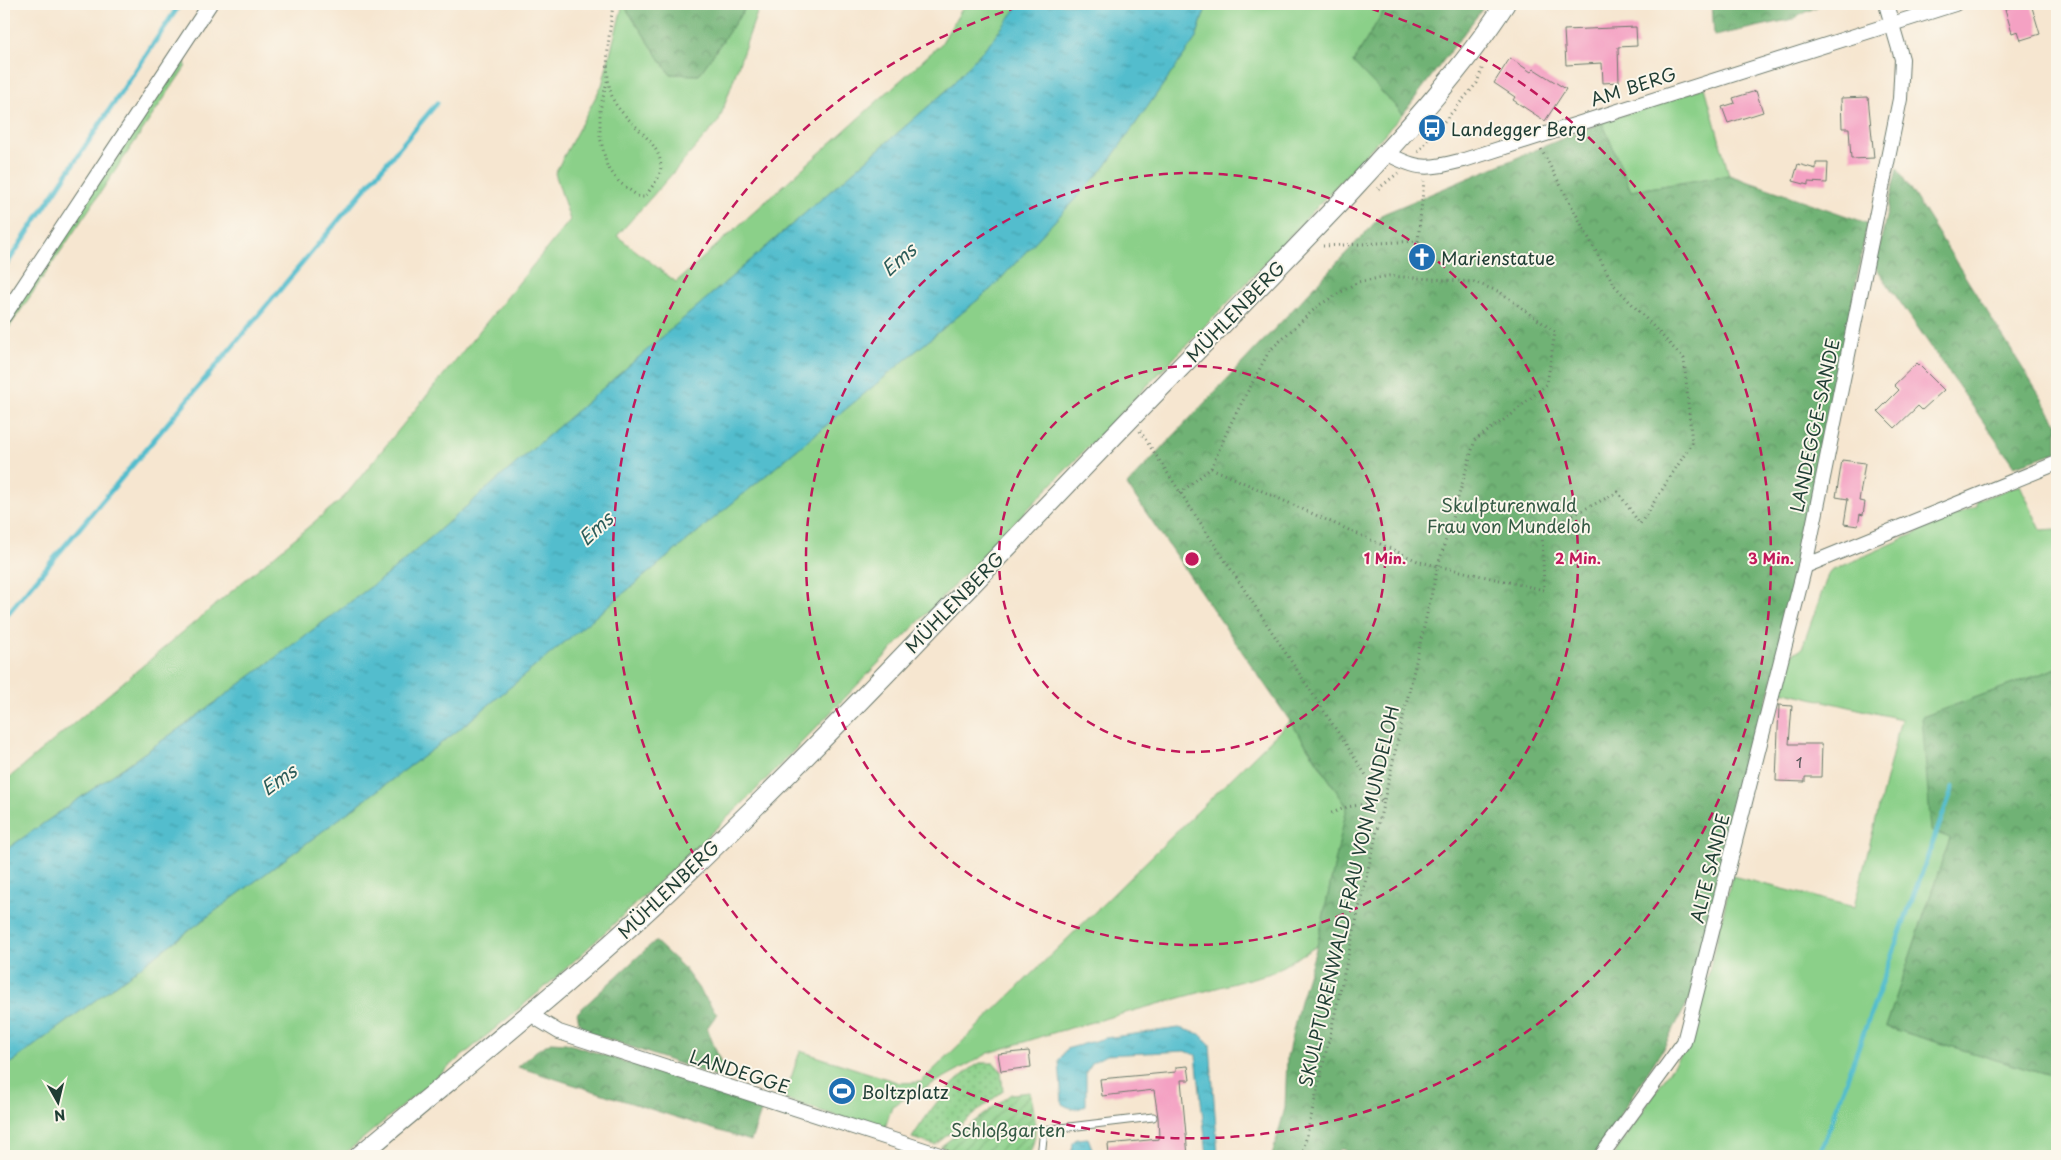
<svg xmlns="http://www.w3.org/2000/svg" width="2061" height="1160" viewBox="0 0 2061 1160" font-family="'Playpen Sans',sans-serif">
  <defs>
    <pattern id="forest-crowns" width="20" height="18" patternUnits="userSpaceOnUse" patternTransform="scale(1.25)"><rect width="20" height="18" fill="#70b275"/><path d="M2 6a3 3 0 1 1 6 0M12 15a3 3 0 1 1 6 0" fill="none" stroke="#5b9261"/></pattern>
    <pattern id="park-dots" width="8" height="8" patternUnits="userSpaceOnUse" patternTransform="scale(1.25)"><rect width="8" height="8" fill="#8bd089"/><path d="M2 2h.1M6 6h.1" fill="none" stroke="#71aa71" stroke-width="1.8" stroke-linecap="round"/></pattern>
    <pattern id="garden-furrows" width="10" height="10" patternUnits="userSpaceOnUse" patternTransform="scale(1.25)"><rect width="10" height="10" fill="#8bd089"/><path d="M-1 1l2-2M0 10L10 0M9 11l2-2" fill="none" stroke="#71aa71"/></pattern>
    <pattern id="water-ripples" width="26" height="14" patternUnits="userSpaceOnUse" patternTransform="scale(1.25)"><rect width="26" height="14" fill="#52bdcd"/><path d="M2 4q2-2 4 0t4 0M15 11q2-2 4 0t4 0" fill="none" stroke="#439ba7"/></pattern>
  </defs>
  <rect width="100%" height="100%" fill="#fbf7ec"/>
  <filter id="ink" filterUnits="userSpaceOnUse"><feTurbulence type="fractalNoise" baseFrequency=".02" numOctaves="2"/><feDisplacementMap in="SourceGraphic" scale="10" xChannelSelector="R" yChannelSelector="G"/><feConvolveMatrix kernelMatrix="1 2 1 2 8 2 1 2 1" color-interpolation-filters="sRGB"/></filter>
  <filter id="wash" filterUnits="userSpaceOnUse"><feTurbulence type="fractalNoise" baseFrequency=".0096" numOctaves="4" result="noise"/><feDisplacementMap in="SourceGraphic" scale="20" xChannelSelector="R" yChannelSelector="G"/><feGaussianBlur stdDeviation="1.12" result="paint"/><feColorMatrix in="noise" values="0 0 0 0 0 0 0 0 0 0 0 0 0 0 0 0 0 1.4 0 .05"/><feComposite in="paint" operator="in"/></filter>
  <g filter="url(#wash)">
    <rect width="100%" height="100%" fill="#f6e6d0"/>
    <!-- grass -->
    <g fill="#8bd089" stroke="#55865e">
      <path d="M623 4 670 74 699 75 748 4H760L719 121 617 236 676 282 941 44 965 4H1020L993 39 946 91 392 571 193 719 4 851V782L344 497 570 220 555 173 602 85Z"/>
      <path d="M1207 4H1388L1353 62 1403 114 1239 291 743 803 558 976 342 1156H4V1068L456 732 992 288 1105 167 1196 38Z"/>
      <path d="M183 53 186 66 4 335V323Z"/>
      <path d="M1705 87 1729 175 1631 191 1602 122Z"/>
      <path d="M2020 485 2041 530 2056 529 2057 532V668L1922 717 1950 838 1886 1027 2057 1078V1156H1613L1694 1034 1732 876 1854 907 1901 719 1777 690 1786 658 1802 648 1829 572 1976 506V501Z"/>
      <path d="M1290 721 1347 807 1317 946 1271 973 1056 1032 989 1053 892 1106 884 1131 784 1099 800 1051 900 1083 921 1082Z"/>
    </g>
    <!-- forest -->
    <g fill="url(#forest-crowns)" stroke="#487854">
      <path d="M623 4H748L699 75 670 74Z"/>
      <path d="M1388 4H1486L1403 114 1353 62Z"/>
      <path d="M1712 4H1822L1793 19 1714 36Z"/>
      <path d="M1602 122 1631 191 1729 175 1867 223 1814 515 1695 989 1664 1047 1594 1156H1374L1340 1149 1335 1156H1272L1285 1108 1287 1057 1300 1001 1317 946 1347 807 1312 753 1127 485 1383 214Z"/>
      <path d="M1897 168 2057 423V452L2014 466 1875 266Z"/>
      <path d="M2057 668V1078L1886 1027 1950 838 1931 831 1922 717Z"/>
      <path d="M655 941 683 967 717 1014 707 1028 728 1081 591 1033 580 1026 577 1013Z"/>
      <path d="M551 1042 566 1043 763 1106 751 1141 518 1067 536 1051Z"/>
    </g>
    <!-- park -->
    <path fill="url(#park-dots)" stroke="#55865e" d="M980 1063H994L1001 1071 1003 1091 935 1145 912 1138C929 1111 952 1079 980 1063Z"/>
    <!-- garden -->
    <path fill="url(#garden-furrows)" stroke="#55865e" d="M1030 1092C1035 1112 1039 1138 1028 1156H975L940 1147 1011 1094Z"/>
    <!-- water -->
    <g fill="url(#water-ripples)" stroke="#387d80">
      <path d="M1020 4H1207L1196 38 1105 167 992 288 456 732 4 1068V851L193 719 392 571 946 91 993 39Z"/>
      <path d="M1179 1028 1200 1034 1210 1044 1218 1156H1207L1196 1055 1185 1051 1106 1055 1093 1062 1086 1072V1105C1078 1111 1071 1109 1062 1104L1059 1061 1066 1049 1105 1038Z"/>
      <path d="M1088 1138 1095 1156H1071L1072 1143 1076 1139Z"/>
    </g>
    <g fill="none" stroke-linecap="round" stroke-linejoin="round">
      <!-- stream -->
      <g stroke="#52bdcd" stroke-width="5">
        <path d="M4 268 180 4"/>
        <path d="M4 618 437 103"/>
        <path d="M1819 1156 1953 787"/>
      </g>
    </g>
    <g id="blocks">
      <!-- building -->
      <g fill="#f4a1c3">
        <path d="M2024 4H2031L2040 34 2021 40 2018 31 2012 33 2005 9Z"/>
        <path d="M1636 27 1637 46 1618 47 1619 82 1603 83 1602 63 1566 65 1564 30Z"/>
        <path d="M1510 58 1531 72 1534 69 1566 89 1545 121 1513 100 1515 97 1494 83Z"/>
        <path d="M1756 91 1763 112 1728 123 1722 107 1735 103 1733 98Z"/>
        <path d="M1868 97 1874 158 1851 159 1849 128H1842L1841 98Z"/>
        <path d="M1816 163H1828L1827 183 1808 182V185L1793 181 1798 164 1816 169Z"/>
        <path d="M1917 363 1944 390 1922 410 1918 406 1895 428 1878 411 1899 390 1894 385Z"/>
        <path d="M1842 460 1865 463 1859 501 1865 502 1863 515 1860 514 1858 526 1844 524 1848 499 1836 497Z"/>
        <path d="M1779 705 1792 706 1789 744H1822L1821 777H1805V782L1776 781Z"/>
        <path d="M1029 1051 1031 1067 1001 1071 998 1054Z"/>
        <path d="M1188 1066 1190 1080H1181L1188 1156H1162V1154L1109 1156 1108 1144 1159 1139 1158 1117 1154 1090 1102 1096 1100 1079 1176 1072V1067Z"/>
      </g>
    </g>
  </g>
  <g filter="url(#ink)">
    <use href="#blocks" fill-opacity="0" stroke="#6a786b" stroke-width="1"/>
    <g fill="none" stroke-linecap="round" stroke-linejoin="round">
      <!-- service casing -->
      <g stroke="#6a786b" stroke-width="9">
        <path id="service" d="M1041 1156 1044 1130 1153 1117"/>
      </g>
      <!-- minor casing -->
      <g stroke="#6a786b" stroke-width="16">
        <g id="minor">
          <path d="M1386 153C1420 171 1427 169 1464 160L1955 4"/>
          <path d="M4 316 210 4"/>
          <path d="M1805 566 2057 463"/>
          <path d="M532 1011 539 1020 559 1032 943 1156"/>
          <path d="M1601 1156 1684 1042 1805 566 1900 99 1902 59 1886 4"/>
        </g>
      </g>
      <!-- secondary casing -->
      <g stroke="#6a786b" stroke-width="21">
        <path id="secondary" d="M359 1156C467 1065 579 977 681 879 837 730 983 571 1133 416 1205 342 1278 268 1349 193 1404 133 1460 73 1505 4"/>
      </g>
      <!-- path -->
      <g stroke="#6a786b" stroke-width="3" stroke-dasharray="1 4" stroke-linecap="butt">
        <path d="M607 81 600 110V137L607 166 619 182 639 197H645C649 191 654 184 658 178 673 146 623 123 613 99 602 72 610 32 613 4"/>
        <path d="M1418 152 1477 83 1483 66"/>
        <path d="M1378 189 1398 173"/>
        <path d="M1323 246 1418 241 1424 181"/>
        <path d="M1140 431 1383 801 1347 807 1329 814"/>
        <path d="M1211 468 1230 425 1269 351 1319 305 1358 282 1389 276 1474 282 1500 292 1555 332 1547 384 1512 414 1475 440 1438 566 1302 1156"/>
        <path d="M1180 493 1211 468 1420 562 1544 590 1542 531 1618 492 1640 524 1692 443 1684 359 1614 285 1541 149"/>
      </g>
      <!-- service -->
      <use href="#service" stroke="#fff" stroke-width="7"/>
      <!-- minor -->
      <use href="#minor" stroke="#fff" stroke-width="14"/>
      <!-- secondary -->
      <use href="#secondary" stroke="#fff" stroke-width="19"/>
    </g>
  </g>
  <!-- distance rings -->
  <g fill="none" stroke="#c2185b" stroke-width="2.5" stroke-dasharray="9 6">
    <circle cx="1192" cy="559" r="193"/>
    <circle cx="1192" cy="559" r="386"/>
    <path d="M1356 4A579 579 0 1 1 1028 4"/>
  </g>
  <!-- icons -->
  <defs>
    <g id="bus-disc" transform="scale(1.4375)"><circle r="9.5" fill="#1f6fb2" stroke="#fbf7ec"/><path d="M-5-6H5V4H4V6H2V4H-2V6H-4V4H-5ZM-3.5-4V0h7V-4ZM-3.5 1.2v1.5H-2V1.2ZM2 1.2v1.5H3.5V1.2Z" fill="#fff"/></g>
    <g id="church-disc" transform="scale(1.4375)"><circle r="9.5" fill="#1f6fb2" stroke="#fbf7ec"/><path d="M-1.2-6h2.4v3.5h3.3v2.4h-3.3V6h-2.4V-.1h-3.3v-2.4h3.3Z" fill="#fff"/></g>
    <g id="stadium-disc" transform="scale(1.4375)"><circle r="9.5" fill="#1f6fb2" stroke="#fbf7ec"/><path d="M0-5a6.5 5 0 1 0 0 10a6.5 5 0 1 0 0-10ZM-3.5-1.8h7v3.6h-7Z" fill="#fff"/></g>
  </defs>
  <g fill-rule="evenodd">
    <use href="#bus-disc" x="1432" y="128"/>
    <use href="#church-disc" x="1422" y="257"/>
    <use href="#stadium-disc" x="842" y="1091"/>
  </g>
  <g text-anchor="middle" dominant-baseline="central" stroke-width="4" stroke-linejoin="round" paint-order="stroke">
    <!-- number labels -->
    <g font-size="15" fill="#545658">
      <text x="1799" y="761">1</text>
    </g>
    <!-- street labels -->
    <g font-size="18" fill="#1f3d34" stroke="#fbf7ec">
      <text transform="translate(1633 86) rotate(-18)">AM BERG</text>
      <text transform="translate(1235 311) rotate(-46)">MÜHLENBERG</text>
      <text transform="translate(1814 425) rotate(-78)">LANDEGGE-SANDE</text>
      <text transform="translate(954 602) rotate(-46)">MÜHLENBERG</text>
      <text transform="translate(1709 868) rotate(-76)">ALTE SANDE</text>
      <text transform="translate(668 889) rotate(-44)">MÜHLENBERG</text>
      <text transform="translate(1348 896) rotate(-77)">SKULPTURENWALD FRAU VON MUNDELOH</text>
      <text transform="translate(740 1071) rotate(18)">LANDEGGE</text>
    </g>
    <!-- poi labels -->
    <g font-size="18" fill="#1f3d34" stroke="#fbf7ec" text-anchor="start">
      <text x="1451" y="128">Landegger Berg</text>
      <text x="1441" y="257">Marienstatue</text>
      <text x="861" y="1091">Boltzplatz</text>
    </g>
    <!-- park labels -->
    <g font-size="18" fill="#355a45" stroke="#fbf7ec">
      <text x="1509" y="504">Skulpturenwald<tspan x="1509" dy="21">Frau von Mundeloh</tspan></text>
      <text x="1008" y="1129">Schloßgarten</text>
    </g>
    <!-- water labels -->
    <g font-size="19" font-style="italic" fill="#2c5d5a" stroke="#fbf7ec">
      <text transform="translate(898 259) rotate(-41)">Ems</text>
      <text transform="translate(595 528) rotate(-42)">Ems</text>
      <text transform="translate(278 779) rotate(-35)">Ems</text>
    </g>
  </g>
  <circle cx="1192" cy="559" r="8" fill="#c2185b" stroke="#fbf7ec" stroke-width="2.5"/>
  <g font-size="15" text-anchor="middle" font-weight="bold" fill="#c2185b" stroke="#fbf7ec" stroke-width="4" stroke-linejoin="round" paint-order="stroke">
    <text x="1385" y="564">1 Min.</text>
    <text x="1578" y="564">2 Min.</text>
    <text x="1771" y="564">3 Min.</text>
  </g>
  <!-- margin -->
  <rect width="2061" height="1160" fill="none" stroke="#fbf7ec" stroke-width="20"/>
  <!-- north arrow -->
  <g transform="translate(58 1102) rotate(172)" stroke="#fbf7ec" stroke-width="4" paint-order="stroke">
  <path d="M0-4L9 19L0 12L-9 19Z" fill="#1f3d34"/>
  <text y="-8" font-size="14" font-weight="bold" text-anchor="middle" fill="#1f3d34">N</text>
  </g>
</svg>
